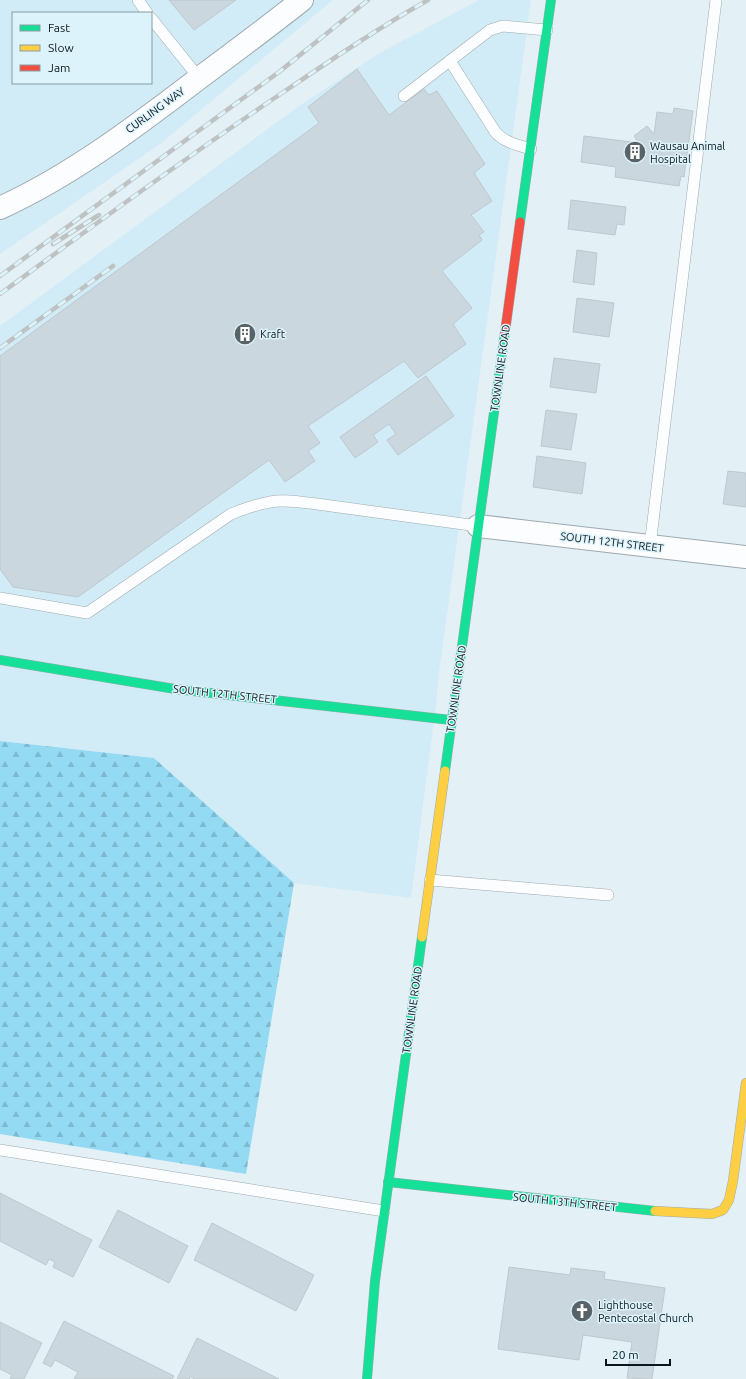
<svg xmlns="http://www.w3.org/2000/svg" width="746" height="1379" viewBox="0 0 746 1379" font-family="Ubuntu,sans-serif">
  <defs>
    <pattern id="forest-firs" width="22" height="20" patternUnits="userSpaceOnUse"><rect width="22" height="20" fill="#93daf2"/><path d="M5 1l3.5 6h-7zM16 11l3.5 6h-7z" fill="#7ebacf"/></pattern>
  </defs>
  <rect width="100%" height="100%" fill="#e3f0f5"/>
  <!-- built -->
  <g fill="#d1ecf7" fill-rule="evenodd">
    <path d="M0 0H333L160 144 0 254ZM13 13H151V83H13Z"/>
    <path d="M479 0H531L438 680 436 705 411 898 294 883 154 758 0 741V326L299 106 378 54Z"/>
  </g>
  <!-- forest -->
  <path fill="url(#forest-firs)" d="M0 741 154 758 294 883 246 1174 0 1134Z"/>
  <!-- building -->
  <g fill="#cbd7de" stroke="#bec8ce">
    <path d="M169 0H236L194 30Z"/>
    <path d="M357 69 389 115 424 89 429 95 437 91 485 164 474 173 492 201 471 215 484 232 479 235 482 240 442 271 472 308 453 324 466 344 418 378 404 361 308 426 320 443 308 451 315 461 285 482 269 460 78 597 13 587 0 569V356L319 123 308 107Z"/>
    <path d="M674 108 693 111 684 177 681 176 679 186 615 177 616 167 581 162 584 136 639 143 634 136 647 126 654 134 657 112 673 114Z"/>
    <path d="M571 200 626 207 624 225 617 224 615 235 568 229Z"/>
    <path d="M577 250 597 253 594 285 573 282Z"/>
    <path d="M577 298 614 303 609 337 573 332Z"/>
    <path d="M554 358 600 364 596 393 550 387Z"/>
    <path d="M426 376 454 416 398 455 387 440 396 434 389 424 373 435 378 442 355 458 340 437Z"/>
    <path d="M546 410 577 414 571 450 541 446Z"/>
    <path d="M537 456 586 463 582 494 533 487Z"/>
    <path d="M728 471 746 473V507L723 504Z"/>
    <path d="M0 1193 92 1240 73 1277 53 1267 55 1262 49 1259 46 1265 0 1241Z"/>
    <path d="M118 1210 188 1246 169 1283 99 1247Z"/>
    <path d="M212 1223 314 1275 296 1311 194 1260Z"/>
    <path d="M509 1267 570 1275 571 1268 605 1272 604 1279 665 1288 652 1379 627 1378 632 1342 583 1335 579 1360 498 1349Z"/>
    <path d="M64 1321 174 1376 172 1379H74L78 1372 55 1360 51 1367 43 1363Z"/>
    <path d="M0 1322 42 1343 24 1379H10L12 1375 0 1369Z"/>
    <path d="M197 1338 279 1379H195L191 1377 189 1379H177Z"/>
  </g>
  <g fill="none" stroke-linecap="round" stroke-linejoin="round">
    <!-- lane casing -->
    <g stroke="#9faaae" stroke-width="12">
      <g id="lane">
        <path d="M138 0 147 13"/>
        <path d="M151 18 199 78"/>
        <path d="M450 61 496 133C506 143 518 145 531 149"/>
        <path d="M404 96 490 30 503 26 547 30"/>
        <path d="M650 546 716 0"/>
        <path d="M0 598 87 613 231 514C244 509 257 504 270 502 285 499 301 502 317 504L478 526"/>
        <path d="M430 880 608 895"/>
        <path d="M0 1150 384 1211"/>
      </g>
    </g>
    <!-- street casing -->
    <g stroke="#9faaae" stroke-width="24">
      <g id="street">
        <path d="M0 208C72 175 135 127 198 79 233 53 268 27 302 0"/>
        <path d="M478 526 746 557"/>
      </g>
    </g>
    <!-- fast casing -->
    <g stroke="#9faaae" stroke-width="10">
      <g id="fast">
        <path d="M520 222 551 0"/>
        <path d="M0 660 175 689 451 720"/>
        <path d="M445 771 505 332"/>
        <path d="M388 1182 655 1211"/>
        <path d="M367 1379 375 1281 422 937"/>
      </g>
    </g>
    <!-- slow casing -->
    <g stroke="#9faaae" stroke-width="10">
      <g id="slow">
        <path d="M422 937 445 771"/>
        <path d="M655 1211 712 1214 723 1210 729 1200 733 1181 746 1083"/>
      </g>
    </g>
    <!-- jam casing -->
    <g stroke="#9faaae" stroke-width="10">
      <path id="jam" d="M505 332 520 222"/>
    </g>
    <!-- lane -->
    <use href="#lane" stroke="#fbfdfe" stroke-width="11"/>
    <!-- street -->
    <use href="#street" stroke="#fbfdfe" stroke-width="22"/>
    <!-- fast -->
    <use href="#fast" stroke="#16e098" stroke-width="9"/>
    <!-- slow -->
    <use href="#slow" stroke="#ffcf43" stroke-width="9"/>
    <!-- jam -->
    <use href="#jam" stroke="#f24e42" stroke-width="9"/>
    <!-- rail casing -->
    <g stroke="#bec2c3" stroke-width="4.5">
      <g id="rail">
        <path d="M53 244 99 215"/>
        <path d="M0 276 279 72 368 0"/>
        <path d="M0 294C94 225 188 156 285 91 331 60 380 27 428 0"/>
        <path d="M0 348 113 266"/>
      </g>
    </g>
    <!-- rail -->
    <use href="#rail" stroke="#dcf3fc" stroke-width="3" stroke-dasharray="9" stroke-linecap="butt"/>
  </g>
  <!-- icons -->
  <defs>
    <g id="building-disc" transform="scale(1.15)"><circle r="9.5" fill="#576367" stroke="#dcf3fc"/><path d="M-4-6H4V6H1V3H-1V6H-4ZM-2.5-4.3h1.7v1.8h-1.7ZM.8-4.3h1.7v1.8H.8ZM-2.5-1h1.7V.8h-1.7ZM.8-1h1.7V.8H.8Z" fill="#fff"/></g>
    <g id="church-disc" transform="scale(1.15)"><circle r="9.5" fill="#576367" stroke="#dcf3fc"/><path d="M-1.2-6h2.4v3.5h3.3v2.4h-3.3V6h-2.4V-.1h-3.3v-2.4h3.3Z" fill="#fff"/></g>
  </defs>
  <g fill-rule="evenodd">
    <use href="#building-disc" x="635" y="152"/>
    <use href="#building-disc" x="245" y="334"/>
    <use href="#church-disc" x="582" y="1311"/>
  </g>
  <g text-anchor="middle" dominant-baseline="central" stroke-width="3" stroke-linejoin="round" paint-order="stroke">
    <!-- street labels -->
    <g font-size="11" fill="#0c171b" stroke="#dcf3fc">
      <text transform="translate(155 110) rotate(-36)">CURLING WAY</text>
      <text transform="translate(500 368) rotate(-82)">TOWNLINE ROAD</text>
      <text transform="translate(612 542) rotate(7)">SOUTH 12TH STREET</text>
      <text transform="translate(456 689) rotate(-82)">TOWNLINE ROAD</text>
      <text transform="translate(225 694) rotate(6)">SOUTH 12TH STREET</text>
      <text transform="translate(412 1010) rotate(-82)">TOWNLINE ROAD</text>
      <text transform="translate(565 1202) rotate(6)">SOUTH 13TH STREET</text>
    </g>
    <!-- poi labels -->
    <g font-size="11" fill="#0c171b" stroke="#dcf3fc" text-anchor="start">
      <text x="650" y="146">Wausau Animal<tspan x="650" dy="13">Hospital</tspan></text>
      <text x="260" y="334">Kraft</text>
      <text x="598" y="1305">Lighthouse<tspan x="598" dy="13">Pentecostal Church</tspan></text>
    </g>
  </g>
  <!-- legend -->
  <rect x="12" y="12" width="140" height="72" fill="#dcf3fc" stroke="#899ba2"/>
  <rect x="20" y="25" width="20" height="6" fill="#16e098" stroke="#899ba2"/>
  <text x="48" y="32" font-size="12" fill="#0c171b">Fast</text>
  <rect x="20" y="45" width="20" height="6" fill="#ffcf43" stroke="#899ba2"/>
  <text x="48" y="52" font-size="12" fill="#0c171b">Slow</text>
  <rect x="20" y="65" width="20" height="6" fill="#f24e42" stroke="#899ba2"/>
  <text x="48" y="72" font-size="12" fill="#0c171b">Jam</text>
  <!-- scale -->
  <path d="M606 1359v6h64v-6" fill="none" stroke="#0c171b" stroke-width="2"/>
  <text x="612" y="1359" font-size="12" fill="#0c171b" stroke="#dcf3fc" stroke-width="3" paint-order="stroke">20 m</text>
</svg>
